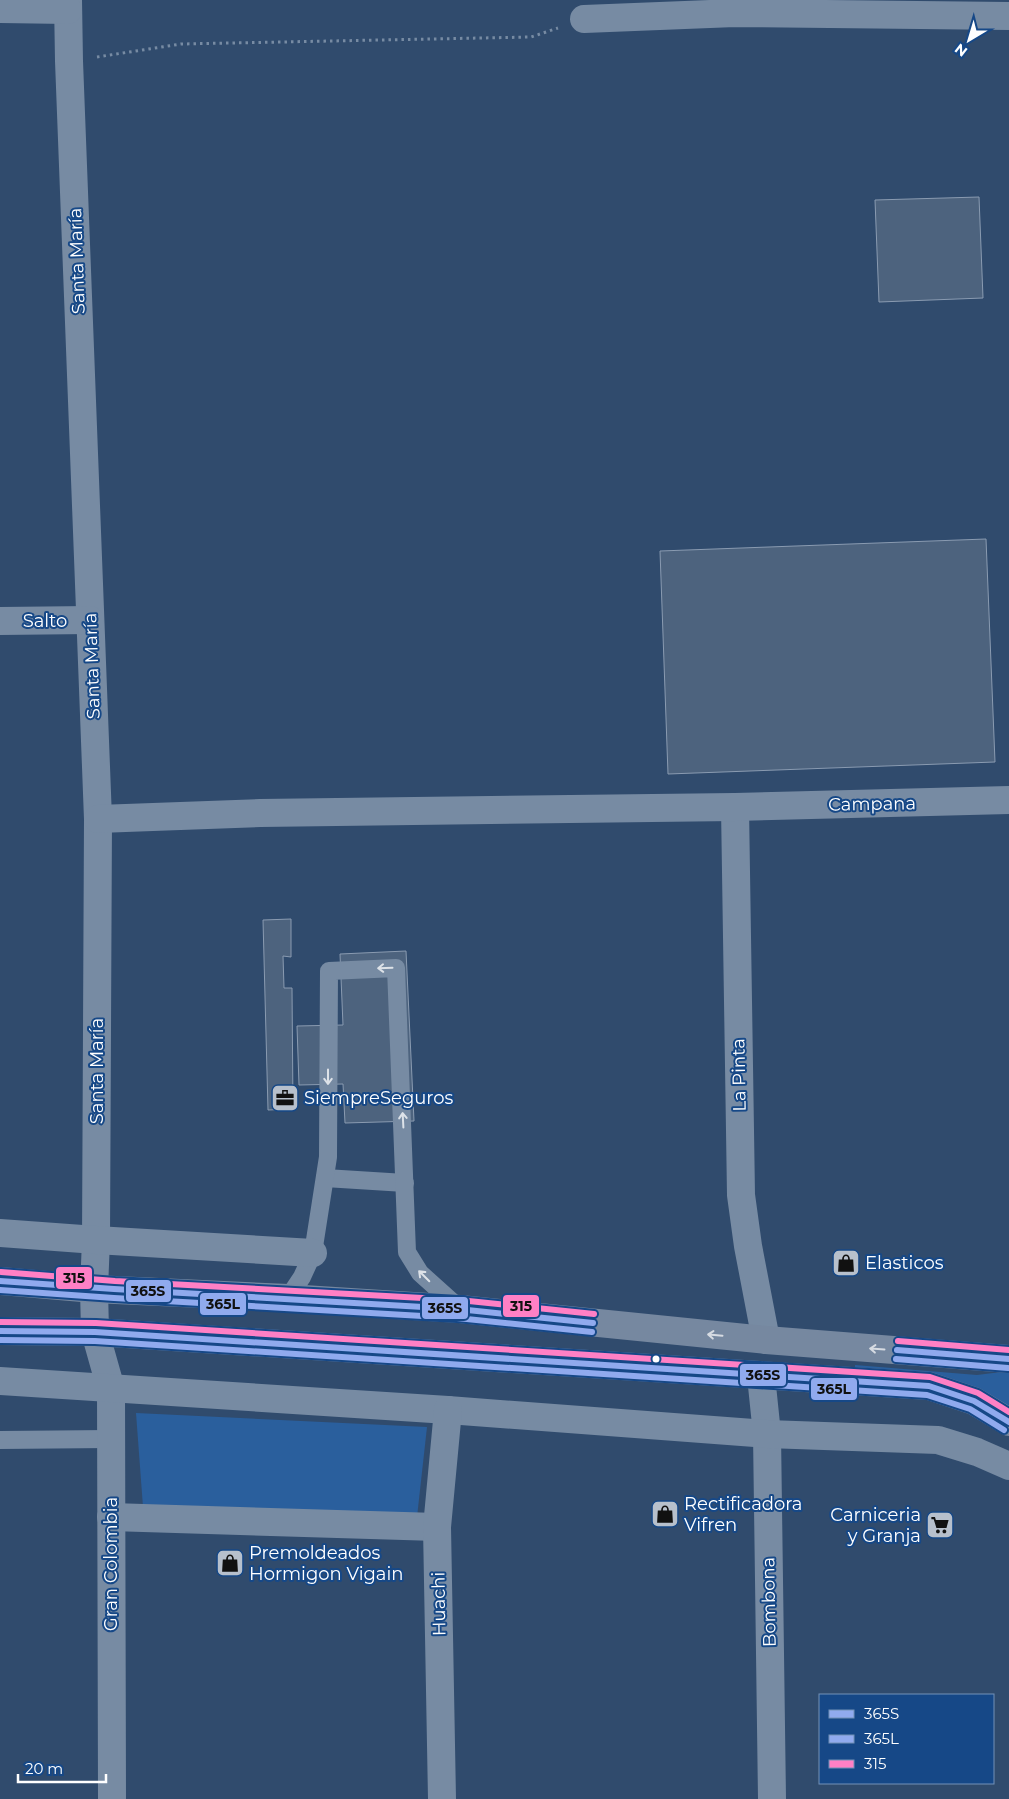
<svg xmlns="http://www.w3.org/2000/svg" width="1009" height="1799" viewBox="0 0 1009 1799" font-family="Montserrat,sans-serif">
  <rect width="100%" height="100%" fill="#304b6d"/>
  <!-- green -->
  <g fill="#2a5f9d">
    <path d="M855 1365 977 1375 1009 1371V1410L855 1376Z"/>
    <path d="M136 1413 427 1427 417 1517 143 1507Z"/>
  </g>
  <!-- building -->
  <g fill="#4d637e" stroke="#8a9bb1">
    <path d="M979 197 983 298 879 302 875 200Z"/>
    <path d="M986 539 995 762 668 774 660 551Z"/>
    <path d="M291 919V957L283 956 284 988H292L293 1109 268 1110 263 920Z"/>
    <path d="M406 951 414 1121 345 1123 343 1084 299 1085 297 1026 343 1025 340 954Z"/>
  </g>
  <g fill="none" stroke-linecap="round" stroke-linejoin="round">
    <!-- path -->
    <path stroke="#778ba3" stroke-width="3" stroke-dasharray="2.5 4" stroke-linecap="butt" d="M97 57 181 44 531 37 558 28"/>
    <!-- lane -->
    <g stroke="#778ba3" stroke-width="18">
      <path d="M325 1178 405 1183"/>
      <path d="M288 1298 302 1277 313 1253 328 1157 329 971 396 968 407 1252 420 1273 460 1309"/>
      <path d="M0 1440 110 1439"/>
    </g>
    <!-- street -->
    <g stroke="#778ba3" stroke-width="28">
      <path d="M68 0 69 61 98 819 96 1240 94 1289 95 1332 111 1389 112 1799"/>
      <path d="M0 9 68 10"/>
      <path d="M584 19 735 13 1009 16"/>
      <path d="M0 621 90 620"/>
      <path d="M735 807 741 1195 748 1246 766 1340"/>
      <path d="M98 819 260 813 735 807 1009 800"/>
      <path d="M0 1233 96 1240 313 1253"/>
      <path d="M761 1376 767 1434 772 1799"/>
      <path d="M0 1381 448 1410 767 1434 938 1440 977 1452 1009 1466"/>
      <path d="M111 1517 437 1527"/>
      <path d="M442 1799 437 1527 448 1410"/>
    </g>
    <!-- primary -->
    <g stroke="#7688a0" stroke-width="28">
      <path d="M0 1281 94 1289 288 1298 460 1309 766 1340 1009 1359"/>
      <path d="M0 1331 95 1332 929 1386 974 1401 1009 1422"/>
    </g>
    <!-- bus-1 casing -->
    <g stroke="#164887" stroke-width="10">
      <g id="bus-1">
        <path d="M0 1281 114 1289 458 1309 593 1323"/>
        <path d="M0 1331 95 1332 929 1386 974 1401 1009 1422"/>
        <path d="M897 1350 1009 1359"/>
      </g>
    </g>
    <!-- bus-2 casing -->
    <g stroke="#164887" stroke-width="10">
      <g id="bus-2">
        <path d="M0 1290 114 1298 457 1318 592 1332"/>
        <path d="M0 1340 95 1341 927 1395 970 1409 1004 1430"/>
        <path d="M896 1359 1008 1368"/>
      </g>
    </g>
    <!-- bus-3 casing -->
    <g stroke="#164887" stroke-width="10">
      <g id="bus-3">
        <path d="M1 1272 115 1281 459 1300 594 1314"/>
        <path d="M0 1322 96 1323 930 1377 978 1393 1009 1412"/>
        <path d="M898 1341 1009 1350"/>
      </g>
    </g>
    <!-- bus-1 -->
    <use href="#bus-1" stroke="#90aaee" stroke-width="6"/>
    <!-- bus-2 -->
    <use href="#bus-2" stroke="#90aaee" stroke-width="6"/>
    <!-- bus-3 -->
    <use href="#bus-3" stroke="#ff80c5" stroke-width="6"/>
  </g>
  <!-- one-way arrows -->
  <defs><path id="oneway-shaft" d="M-6 0H5M1.5-3L5.5 0L1.5 3" fill="none" stroke-width="1.6" stroke-linecap="round" stroke-linejoin="round" transform="scale(1.25)"/></defs>
  <g stroke="#dde2e8">
    <use href="#oneway-shaft" transform="translate(385 968) rotate(178)"/>
    <use href="#oneway-shaft" transform="translate(328 1077) rotate(90)"/>
    <use href="#oneway-shaft" transform="translate(403 1120) rotate(-93)"/>
    <use href="#oneway-shaft" transform="translate(424 1276) rotate(-135)"/>
  </g>
  <g stroke="#d6dbe2">
    <use href="#oneway-shaft" transform="translate(715 1335) rotate(-175)"/>
    <use href="#oneway-shaft" transform="translate(877 1349) rotate(-176)"/>
  </g>
  <!-- icons -->
  <defs>
    <g id="office-square" transform="scale(1.4375)"><rect x="-9" y="-9" width="18" height="18" rx="4" fill="#b7c0cc" stroke="#164887"/><path d="M-6-3h4V-5.5h4V-3h4V5H-6ZM-1-4.5V-3h2v-1.5ZM-6 0V1H6V0Z" fill="#111"/></g>
    <g id="shop-square" transform="scale(1.4375)"><rect x="-9" y="-9" width="18" height="18" rx="4" fill="#b7c0cc" stroke="#164887"/><path d="M-5-2.5h2.3a2.7 3.5 0 0 1 5.4 0H5L5.5 6h-11ZM-1.5-2.5h3a1.5 2.3 0 0 0-3 0Z" fill="#111"/></g>
    <g id="supermarket-square" transform="scale(1.4375)"><rect x="-9" y="-9" width="18" height="18" rx="4" fill="#b7c0cc" stroke="#164887"/><path d="M-6-5.5h2.5l.6 2H6L4.5 2H-2.5L-4.4-4H-6ZM-1.5 3.2a1.3 1.3 0 1 0 .1 0ZM3 3.2a1.3 1.3 0 1 0 .1 0Z" fill="#111"/></g>
  </defs>
  <g fill-rule="evenodd">
    <use href="#office-square" x="285" y="1098"/>
    <use href="#shop-square" x="846" y="1263"/>
    <use href="#shop-square" x="665" y="1514"/>
    <use href="#supermarket-square" x="940" y="1525"/>
    <use href="#shop-square" x="230" y="1563"/>
  </g>
  <!-- markers -->
  <circle fill="#fff" stroke="#164887" stroke-width="2" cx="656" cy="1359" r="4.5"/>
  <g text-anchor="middle" dominant-baseline="central" stroke-width="4" stroke-linejoin="round" paint-order="stroke">
    <!-- street labels -->
    <g font-size="18" fill="#fff" stroke="#164887">
      <text transform="translate(77 261) rotate(-92)">Santa María</text>
      <text x="45" y="621">Salto</text>
      <text transform="translate(92 666) rotate(-92)">Santa María</text>
      <text transform="translate(872 804) rotate(-1)">Campana</text>
      <text transform="translate(97 1071) rotate(-90)">Santa María</text>
      <text transform="translate(739 1075) rotate(-91)">La Pinta</text>
      <text transform="translate(111 1564) rotate(-90)">Gran Colombia</text>
      <text transform="translate(769 1602) rotate(-91)">Bombona</text>
      <text transform="translate(439 1604) rotate(-91)">Huachi</text>
    </g>
    <!-- poi labels -->
    <g font-size="18" fill="#fff" stroke="#164887" text-anchor="start">
      <text x="304" y="1098">SiempreSeguros</text>
      <text x="865" y="1263">Elasticos</text>
      <text x="684" y="1504">Rectificadora<tspan x="684" dy="21">Vifren</tspan></text>
      <text x="921" y="1515" text-anchor="end">Carniceria<tspan x="921" dy="21">y Granja</tspan></text>
      <text x="249" y="1553">Premoldeados<tspan x="249" dy="21">Hormigon Vigain</tspan></text>
    </g>
  </g>
  <g stroke="#164887" stroke-width="2">
    <rect x="55" y="1266" width="38" height="24" rx="5" fill="#ff80c5"/>
    <rect x="125" y="1279" width="47" height="24" rx="5" fill="#90aaee"/>
    <rect x="199" y="1292" width="48" height="24" rx="5" fill="#90aaee"/>
    <rect x="502" y="1294" width="38" height="24" rx="5" fill="#ff80c5"/>
    <rect x="421" y="1296" width="48" height="24" rx="5" fill="#90aaee"/>
    <rect x="739" y="1363" width="48" height="24" rx="5" fill="#90aaee"/>
    <rect x="810" y="1377" width="48" height="24" rx="5" fill="#90aaee"/>
  </g>
  <g font-size="14" text-anchor="middle" font-weight="bold" fill="#111">
    <text x="74" y="1283">315</text>
    <text x="148" y="1296">365S</text>
    <text x="223" y="1309">365L</text>
    <text x="521" y="1311">315</text>
    <text x="445" y="1313">365S</text>
    <text x="763" y="1380">365S</text>
    <text x="834" y="1394">365L</text>
  </g>
  <!-- legend -->
  <rect x="819" y="1694" width="175" height="90" fill="#164887" stroke="#7391b7"/>
  <rect x="829" y="1710" width="25" height="8" fill="#90aaee" stroke="#7391b7"/>
  <text x="864" y="1719" font-size="15" fill="#ffffff">365S</text>
  <rect x="829" y="1735" width="25" height="8" fill="#90aaee" stroke="#7391b7"/>
  <text x="864" y="1744" font-size="15" fill="#ffffff">365L</text>
  <rect x="829" y="1760" width="25" height="8" fill="#ff80c5" stroke="#7391b7"/>
  <text x="864" y="1769" font-size="15" fill="#ffffff">315</text>
  <!-- north arrow -->
  <g transform="translate(969 40) rotate(218)" stroke="#164887" stroke-width="4" paint-order="stroke">
  <path d="M0-4L9 19L0 12L-9 19Z" fill="#ffffff"/>
  <text y="-8" font-size="14" font-weight="bold" text-anchor="middle" fill="#ffffff">N</text>
  </g>
  <!-- scale -->
  <path d="M18 1774v8h88v-8" fill="none" stroke="#ffffff" stroke-width="2.5"/>
  <text x="25" y="1774" font-size="15" fill="#ffffff" stroke="#164887" stroke-width="4" paint-order="stroke">20 m</text>
</svg>
